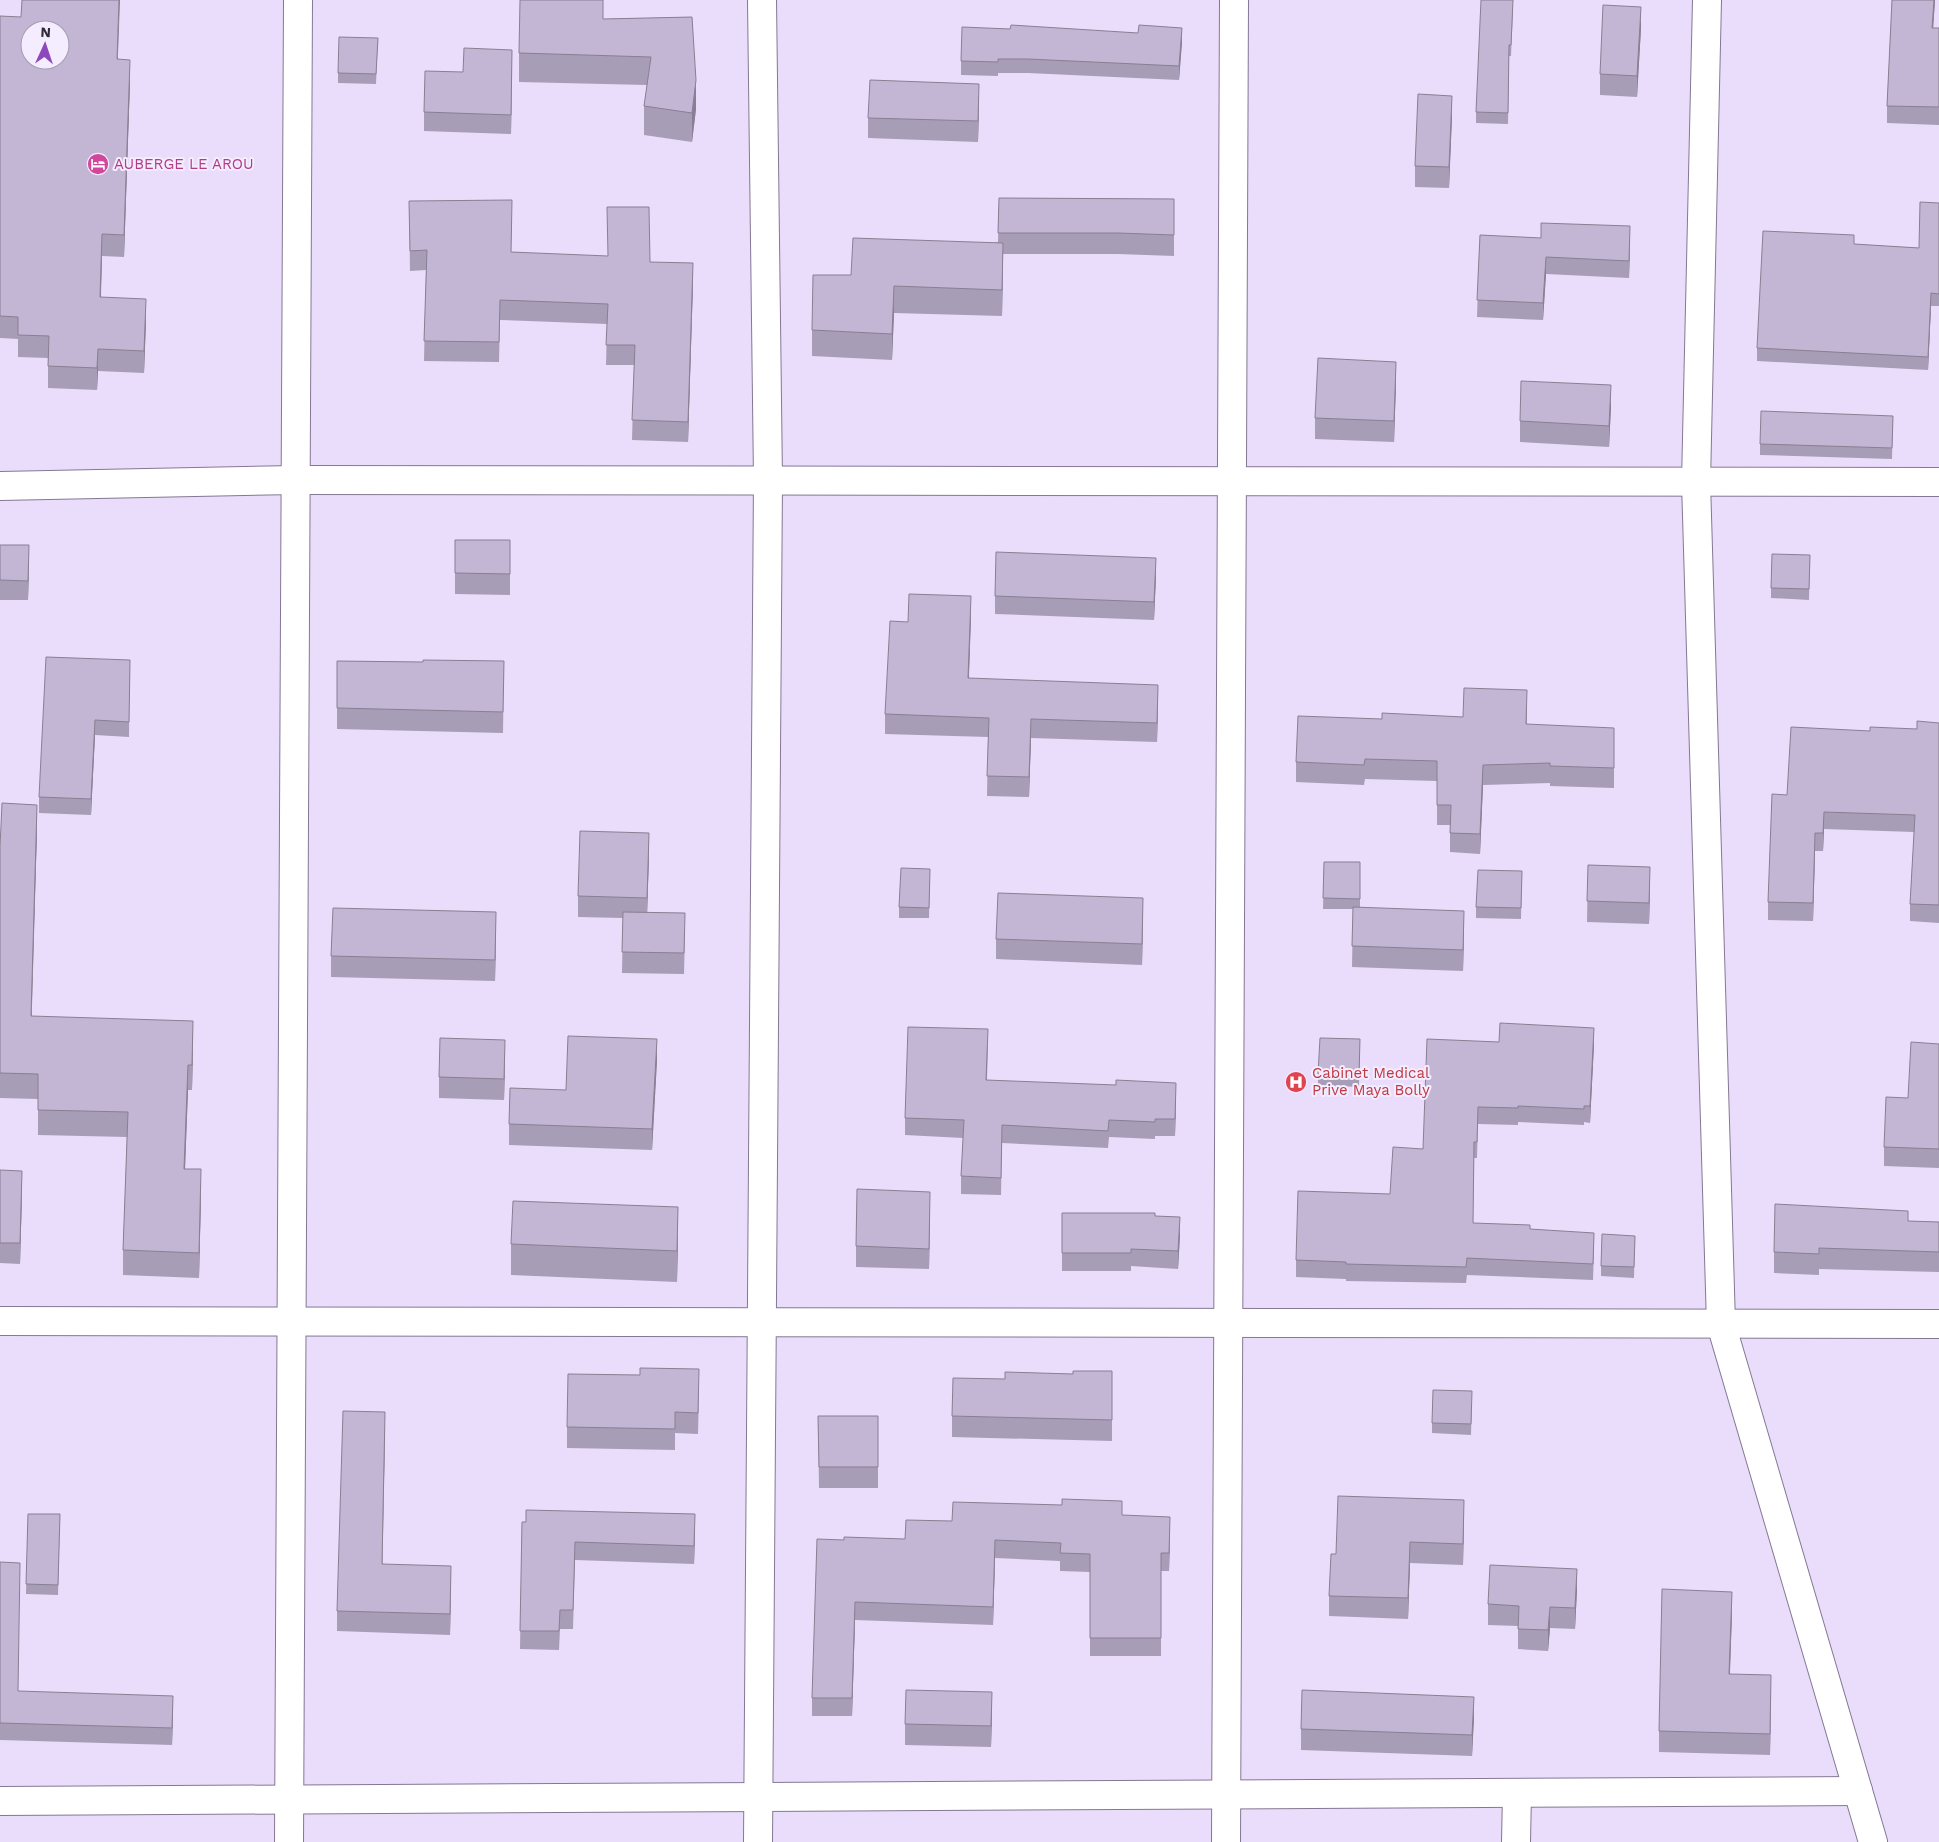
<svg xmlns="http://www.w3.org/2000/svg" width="1939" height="1842" viewBox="0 0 1939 1842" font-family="'Work Sans',sans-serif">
  <rect width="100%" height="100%" fill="#e9ddfb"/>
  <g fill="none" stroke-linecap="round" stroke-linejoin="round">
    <!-- street casing -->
    <g stroke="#847893" stroke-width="30">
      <g id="street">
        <path d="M1707 0 1696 482 1721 1324 1873 1842"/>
        <path d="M0 486 295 480 1939 482"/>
        <path d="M0 1321 1939 1324"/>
        <path d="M0 1801 1858 1791"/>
        <path d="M289 1842 298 0"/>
        <path d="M758 1842 768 480 762 0"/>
        <path d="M1226 1842 1234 0"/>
        <path d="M1516 1842 1517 1793"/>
      </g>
    </g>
    <!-- street -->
    <use href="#street" stroke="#fff" stroke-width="28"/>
  </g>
  <!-- wall -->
  <g fill="#a89db6">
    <path d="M1892 0H1935L1933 28H1939V125L1887 123V106Z"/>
    <path d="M1513 9 1511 56H1509L1508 124 1476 123V112Z"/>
    <path d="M0 16 118 59 130 82 124 257 102 256 101 297 146 321 144 373 98 371 97 390 48 388V358L18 357V339L0 338Z"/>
    <path d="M692 17 696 109 692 142 644 135V106L647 85 519 82V53L603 19Z"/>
    <path d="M1641 28 1637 97 1600 95V74Z"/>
    <path d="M378 38 376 84 338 83V73Z"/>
    <path d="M1182 42 1179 80 1028 73H998V76L961 75V61Z"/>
    <path d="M512 68 511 134 424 131V112L463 72Z"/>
    <path d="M979 105 978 142 868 138V118Z"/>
    <path d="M1452 116 1449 188 1415 187V166Z"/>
    <path d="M999 198 1174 199V256L1118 254H1003L1002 316 894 313 892 360 812 356V330L851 275 998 242Z"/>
    <path d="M409 201 512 220 511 252 650 262 693 283 688 442 632 440 634 365H606L607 324 500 320 499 362 424 361 426 270 410 271Z"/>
    <path d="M1939 203V306H1931L1928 370 1757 361V348L1854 244 1919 248Z"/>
    <path d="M1480 235 1630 243 1629 278 1546 274 1543 320 1477 317Z"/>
    <path d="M1396 382 1394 442 1315 439V418Z"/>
    <path d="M1611 406 1609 447 1520 442V421Z"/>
    <path d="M1893 416 1892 459 1760 455V444Z"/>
    <path d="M455 540H510V595L455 594Z"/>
    <path d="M0 545 29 565 28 600H0Z"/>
    <path d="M1810 555 1809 600 1771 598V588Z"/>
    <path d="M1156 576 1154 620 995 614V596Z"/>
    <path d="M971 616 969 678 1158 705 1157 742 1031 738 1029 797 987 796 988 737 885 734V714L908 622Z"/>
    <path d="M130 660 129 737 95 735 91 815 39 813V797Z"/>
    <path d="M337 661 423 662 504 661 503 733 337 729Z"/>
    <path d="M1527 710V724L1614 748V788L1550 786V783L1483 785 1480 854 1450 852V825H1437V781L1365 779 1364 785 1296 782V762L1382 719 1463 717Z"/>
    <path d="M1939 723V923L1910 921V904L1914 832 1824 829 1823 851H1815L1813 921 1768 920V902L1787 795 1870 731 1917 729Z"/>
    <path d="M37 830 31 1016 193 1046 192 1090H188L185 1169 201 1195 199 1278 123 1275V1250L127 1137 38 1135V1099L0 1098V847Z"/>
    <path d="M649 854 647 912 685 934 684 974 622 973 623 918 578 917V896Z"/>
    <path d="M1324 862H1360V907L1464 931 1463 971 1352 967 1353 909H1323Z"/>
    <path d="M1588 865 1650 888 1649 924 1587 922Z"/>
    <path d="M1522 871 1521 919 1476 918V907Z"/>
    <path d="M930 880 929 918H899V907Z"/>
    <path d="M1143 919 1142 965 996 959V939Z"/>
    <path d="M496 933 495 981 331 977V956Z"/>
    <path d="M1360 1039 1359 1087 1318 1085V1074Z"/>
    <path d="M1499 1042 1594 1044 1590 1123 1584 1122V1125L1518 1122V1125L1478 1124 1477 1158H1474L1473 1223 1530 1229 1594 1249 1593 1280 1467 1275 1466 1283 1346 1281V1279L1296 1277V1260L1390 1194Z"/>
    <path d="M1939 1044V1168L1884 1166V1147L1908 1098Z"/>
    <path d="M988 1046 987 1080 1176 1100 1175 1136H1155V1139L1109 1137 1108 1148 1002 1143 1001 1195 961 1194V1176L963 1138 905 1135V1118Z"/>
    <path d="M657 1060 652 1150 509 1145V1124Z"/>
    <path d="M505 1061 504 1100 439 1098V1077Z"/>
    <path d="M0 1170 22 1192 20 1264 0 1263Z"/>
    <path d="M930 1212 929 1269 856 1267V1246Z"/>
    <path d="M1062 1213 1155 1216 1180 1235 1178 1269 1131 1266V1271H1062Z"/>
    <path d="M1908 1221 1939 1222V1272L1819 1269V1275L1774 1273V1252Z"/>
    <path d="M1635 1236 1634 1278 1601 1276V1266Z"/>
    <path d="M678 1238 677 1282 511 1275V1244Z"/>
    <path d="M1112 1371V1441L952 1437V1416L1073 1374Z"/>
    <path d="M640 1375 699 1390 698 1434 675 1433V1450L567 1448V1427Z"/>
    <path d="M1472 1402 1471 1435 1432 1433V1423Z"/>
    <path d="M818 1416H878V1488H819Z"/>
    <path d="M385 1433 382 1564 451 1587 450 1635 337 1631V1611Z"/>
    <path d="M28 1514H60L58 1595 26 1594Z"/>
    <path d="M1122 1515 1170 1535 1169 1571H1161V1656H1090V1572L1060 1571V1561L995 1558 993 1625 855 1620 852 1716H812V1698L844 1540 905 1539 952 1521Z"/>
    <path d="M1464 1520 1463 1565 1410 1563 1408 1619 1329 1616V1596L1336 1554Z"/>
    <path d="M522 1522 695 1532 694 1564 575 1560 573 1629H560L559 1650 520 1649Z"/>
    <path d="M0 1562 18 1691 173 1713 172 1745 0 1740Z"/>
    <path d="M1577 1590 1575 1629 1550 1628 1548 1651 1518 1649V1626L1488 1625V1604Z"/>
    <path d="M1732 1613 1730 1674 1771 1696 1770 1755 1659 1752V1731Z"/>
    <path d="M992 1713 991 1747 905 1745V1724Z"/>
    <path d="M1474 1717 1472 1756 1301 1750V1729Z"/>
  </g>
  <!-- shaded-wall -->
  <g fill="#887f94">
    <path d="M119 0H120L117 81V59Z"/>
    <path d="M1934 0H1935L1932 46V28Z"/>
    <path d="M1641 7V28L1637 97V76Z"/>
    <path d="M1182 28V42L1179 80V66Z"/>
    <path d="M512 50V68L511 134V115Z"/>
    <path d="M130 60V82L124 257V235Z"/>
    <path d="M696 80V109L692 142V113Z"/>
    <path d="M979 84V105L978 142V121Z"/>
    <path d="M1452 96V116L1449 188V167Z"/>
    <path d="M1630 226V243L1629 278V261Z"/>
    <path d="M102 234V256L100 319V297Z"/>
    <path d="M1003 243V269L1002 316V290Z"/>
    <path d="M1546 257V274L1543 320V303Z"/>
    <path d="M693 263V283L688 442V422Z"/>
    <path d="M894 286V313L892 360V334Z"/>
    <path d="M1931 293V306L1928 370V357Z"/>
    <path d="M146 299V321L144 373V351Z"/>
    <path d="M98 349V371L97 390V368Z"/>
    <path d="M1396 362V382L1394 442V421Z"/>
    <path d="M1611 385V406L1609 447V426Z"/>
    <path d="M29 545V565L28 600V581Z"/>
    <path d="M1156 558V576L1154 620V602Z"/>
    <path d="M971 596V616L968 698V678Z"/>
    <path d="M1158 685V705L1157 742V723Z"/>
    <path d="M1031 719V738L1029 797V777Z"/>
    <path d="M95 720V735L91 815V799Z"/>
    <path d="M1483 765V785L1480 854V834Z"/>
    <path d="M37 805V830L31 1041V1016Z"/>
    <path d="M1824 812V829L1823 851V833Z"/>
    <path d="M649 833V854L647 919V898Z"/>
    <path d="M1815 833V851L1813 921V903Z"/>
    <path d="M1650 867V888L1649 924V903Z"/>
    <path d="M1143 898V919L1142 965V944Z"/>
    <path d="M1464 911V931L1463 971V950Z"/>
    <path d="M496 912V933L495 981V960Z"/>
    <path d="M193 1021V1046L192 1090V1065Z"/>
    <path d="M1594 1028V1044L1590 1123V1106Z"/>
    <path d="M657 1039V1060L652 1150V1129Z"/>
    <path d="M505 1040V1061L504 1100V1079Z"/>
    <path d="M188 1065V1090L184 1194V1169Z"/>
    <path d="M1176 1083V1100L1175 1136V1119Z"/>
    <path d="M201 1169V1195L199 1278V1253Z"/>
    <path d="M22 1171V1192L20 1264V1243Z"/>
    <path d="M930 1192V1212L929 1269V1249Z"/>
    <path d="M678 1207V1238L677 1282V1251Z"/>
    <path d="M1180 1217V1235L1178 1269V1251Z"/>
    <path d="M385 1412V1433L382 1585V1564Z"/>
    <path d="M1464 1500V1520L1463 1565V1544Z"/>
    <path d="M695 1514V1532L694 1564V1546Z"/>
    <path d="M1170 1517V1535L1169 1571V1553Z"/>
    <path d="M995 1540V1558L993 1625V1607Z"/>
    <path d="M1410 1542V1563L1408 1619V1598Z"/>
    <path d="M451 1566V1587L450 1635V1614Z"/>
    <path d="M1577 1569V1590L1575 1629V1608Z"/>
    <path d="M1732 1592V1613L1729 1695V1674Z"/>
    <path d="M855 1602V1620L852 1716V1698Z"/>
    <path d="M1550 1607V1628L1548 1651V1630Z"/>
    <path d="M1771 1675V1696L1770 1755V1734Z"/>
    <path d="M992 1692V1713L991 1747V1726Z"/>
    <path d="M173 1696V1713L172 1745V1728Z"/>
    <path d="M1474 1697V1717L1472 1756V1735Z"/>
  </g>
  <!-- building -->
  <g fill="#c3b6d4" stroke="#887f94" fill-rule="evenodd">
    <path d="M22 0H119L117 59 130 60 124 235 102 234 100 297 146 299 144 351 98 349 97 368 48 366 49 336 18 335V317L0 316V16L21 17ZM30 30H60V60H30Z"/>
    <path d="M520 0H603V19L692 17 696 80 692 113 644 106 651 57 519 53Z"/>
    <path d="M1481 0H1513L1511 45H1509L1508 113 1476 112Z"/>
    <path d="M1892 0H1934L1932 28H1939V107L1887 106Z"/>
    <path d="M1603 5 1641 7 1637 76 1600 74Z"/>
    <path d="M1011 25 1138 33 1139 25 1182 28 1179 66 1028 59H998V62L961 61 962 27 1010 29Z"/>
    <path d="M339 37 378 38 376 74 338 73Z"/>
    <path d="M464 48 512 50 511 115 424 112 425 71 463 72Z"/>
    <path d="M870 80 979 84 978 121 868 118Z"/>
    <path d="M1418 94 1452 96 1449 167 1415 166Z"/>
    <path d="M999 198 1174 199V235L1118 233H998Z"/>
    <path d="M512 200 511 252 608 256 607 207H649L650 262 693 263 688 422 632 420 635 345H606L608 304 500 300 499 342 424 341 427 250 410 251 409 201Z"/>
    <path d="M1920 202 1939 203V294L1931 293 1928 357 1757 348 1763 231 1854 235V244L1919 248Z"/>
    <path d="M1541 223 1630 226 1629 261 1546 257 1543 303 1477 300 1480 235 1541 238Z"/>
    <path d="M853 238 1003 243 1002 290 894 286 892 334 812 330 813 275H851Z"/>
    <path d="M1318 358 1396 362 1394 421 1315 418Z"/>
    <path d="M1521 381 1611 385 1609 426 1520 421Z"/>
    <path d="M1761 411 1893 416 1892 448 1760 444Z"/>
    <path d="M455 540H510V574L455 573Z"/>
    <path d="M0 545H29L28 581 0 580Z"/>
    <path d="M996 552 1156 558 1154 602 995 596Z"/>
    <path d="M1772 554 1810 555 1809 589 1771 588Z"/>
    <path d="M909 594 971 596 968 678 1158 685 1157 723 1031 719 1029 777 987 776 989 718 885 714 890 621 908 622Z"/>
    <path d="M46 657 130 660 129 722 95 720 91 799 39 797Z"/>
    <path d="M423 660 504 661 503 712 337 708V661L423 662Z"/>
    <path d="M1464 688 1527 690 1526 724 1614 728V768L1550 766V763L1483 765 1480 834 1450 833 1451 805H1437V761L1365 759 1364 765 1296 762 1298 716 1382 719V713L1463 717Z"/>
    <path d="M1917 721 1939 723V905L1910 904 1915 815 1824 812 1823 833H1815L1813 903 1768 902 1772 794 1787 795 1791 727 1870 731V727L1917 729Z"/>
    <path d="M2 803 37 805 31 1016 193 1021 192 1065H188L184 1169H201L199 1253 123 1250 128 1112 38 1110V1074L0 1073V847Z"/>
    <path d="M580 831 649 833 647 898 578 896Z"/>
    <path d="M1324 862H1360V899L1323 898Z"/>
    <path d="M1588 865 1650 867 1649 903 1587 901Z"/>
    <path d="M901 868 930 869 929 908 899 907Z"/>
    <path d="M1478 870 1522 871 1521 908 1476 907Z"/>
    <path d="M998 893 1143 898 1142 944 996 939Z"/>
    <path d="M1353 907 1464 911 1463 950 1352 946Z"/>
    <path d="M333 908 496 912 495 960 331 956Z"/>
    <path d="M623 912 685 913 684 953 622 952Z"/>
    <path d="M1500 1023 1594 1028 1590 1106H1584V1109L1518 1106V1108L1478 1107 1477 1142H1474L1473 1223 1530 1225V1229L1594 1233 1593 1264 1467 1258 1466 1267 1346 1264V1262L1296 1260 1298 1191 1390 1194 1393 1147 1423 1149 1427 1039 1499 1042Z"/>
    <path d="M908 1027 988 1029 986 1080 1116 1085V1080L1176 1083 1175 1119H1155V1122L1109 1120 1108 1131 1002 1125 1001 1178 961 1176 964 1120 905 1118Z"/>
    <path d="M568 1036 657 1039 652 1129 509 1124 510 1088 566 1090Z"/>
    <path d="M440 1038 505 1040 504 1079 439 1077Z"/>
    <path d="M1320 1038 1360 1039 1359 1076 1318 1074Z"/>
    <path d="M1911 1042 1939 1044V1149L1884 1147 1886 1097 1908 1098Z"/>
    <path d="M0 1170 22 1171 20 1243H0Z"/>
    <path d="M857 1189 930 1192 929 1249 856 1246Z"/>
    <path d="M513 1201 678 1207 677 1251 511 1244Z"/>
    <path d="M1775 1204 1908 1211V1221L1939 1222V1252L1819 1248V1254L1774 1252Z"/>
    <path d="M1062 1213H1155V1216L1180 1217 1178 1251 1131 1249V1253H1062Z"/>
    <path d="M1602 1234 1635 1236 1634 1267 1601 1266Z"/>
    <path d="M640 1368 699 1369 698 1413 675 1412V1429L567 1427 568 1374 640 1375Z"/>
    <path d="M1073 1371H1112V1420L952 1416 953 1378 1005 1379V1372L1073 1374Z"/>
    <path d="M1433 1390 1472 1391 1471 1424 1432 1423Z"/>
    <path d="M343 1411 385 1412 382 1564 451 1566 450 1614 337 1611Z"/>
    <path d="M818 1416H878V1467H819Z"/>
    <path d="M1338 1496 1464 1500 1463 1544 1410 1542 1408 1598 1329 1596 1331 1554H1336Z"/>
    <path d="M1062 1499 1122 1501V1515L1170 1517 1169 1553H1161V1638H1090V1554L1060 1553 1061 1543 995 1540 993 1607 855 1602 852 1698H812L817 1539 844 1540V1537L905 1539 906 1520 952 1521 953 1502 1062 1505Z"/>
    <path d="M526 1510 695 1514 694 1546 575 1542 573 1610H560L559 1631H520L522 1522H526Z"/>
    <path d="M28 1514H60L58 1585 26 1584Z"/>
    <path d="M0 1562 20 1563 18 1691 173 1696 172 1728 0 1723Z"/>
    <path d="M1490 1565 1577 1569 1575 1608 1550 1607 1548 1630 1518 1629 1519 1606 1488 1604Z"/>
    <path d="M1662 1589 1732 1592 1729 1674 1771 1675 1770 1734 1659 1731Z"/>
    <path d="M906 1690 992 1692 991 1726 905 1724Z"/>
    <path d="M1302 1690 1474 1697 1472 1735 1301 1729Z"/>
  </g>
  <!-- icons -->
  <defs>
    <g id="hotel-disc" transform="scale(1.125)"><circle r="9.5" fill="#d1479c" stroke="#f4ecff"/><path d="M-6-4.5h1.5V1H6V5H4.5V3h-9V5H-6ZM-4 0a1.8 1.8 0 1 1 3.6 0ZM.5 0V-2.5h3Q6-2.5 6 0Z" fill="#fff"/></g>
    <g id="hospital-disc" transform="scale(1.125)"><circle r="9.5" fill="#e0444e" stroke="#f4ecff"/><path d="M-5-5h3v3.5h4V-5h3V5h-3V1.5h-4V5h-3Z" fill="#fff"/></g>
  </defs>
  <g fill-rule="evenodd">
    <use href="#hotel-disc" x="98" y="164"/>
    <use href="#hospital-disc" x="1296" y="1082"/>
  </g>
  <g text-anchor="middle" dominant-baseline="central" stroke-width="4" stroke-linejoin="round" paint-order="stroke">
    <!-- hotel labels -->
    <g font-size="15" fill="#b23c85" stroke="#f4ecff" text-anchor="start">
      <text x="114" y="164">AUBERGE LE AROU</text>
    </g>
    <!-- health labels -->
    <g font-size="15" fill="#be3a42" stroke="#f4ecff" text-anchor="start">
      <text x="1312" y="1073">Cabinet Medical<tspan x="1312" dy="17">Prive Maya Bolly</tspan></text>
    </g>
  </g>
  <!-- north arrow -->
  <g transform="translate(45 45) rotate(3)"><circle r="24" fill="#f4ecff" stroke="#a59eaf"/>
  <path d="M0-4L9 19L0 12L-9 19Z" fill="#8d48bc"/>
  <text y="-8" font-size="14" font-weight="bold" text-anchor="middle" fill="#2f2a36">N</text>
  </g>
</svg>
